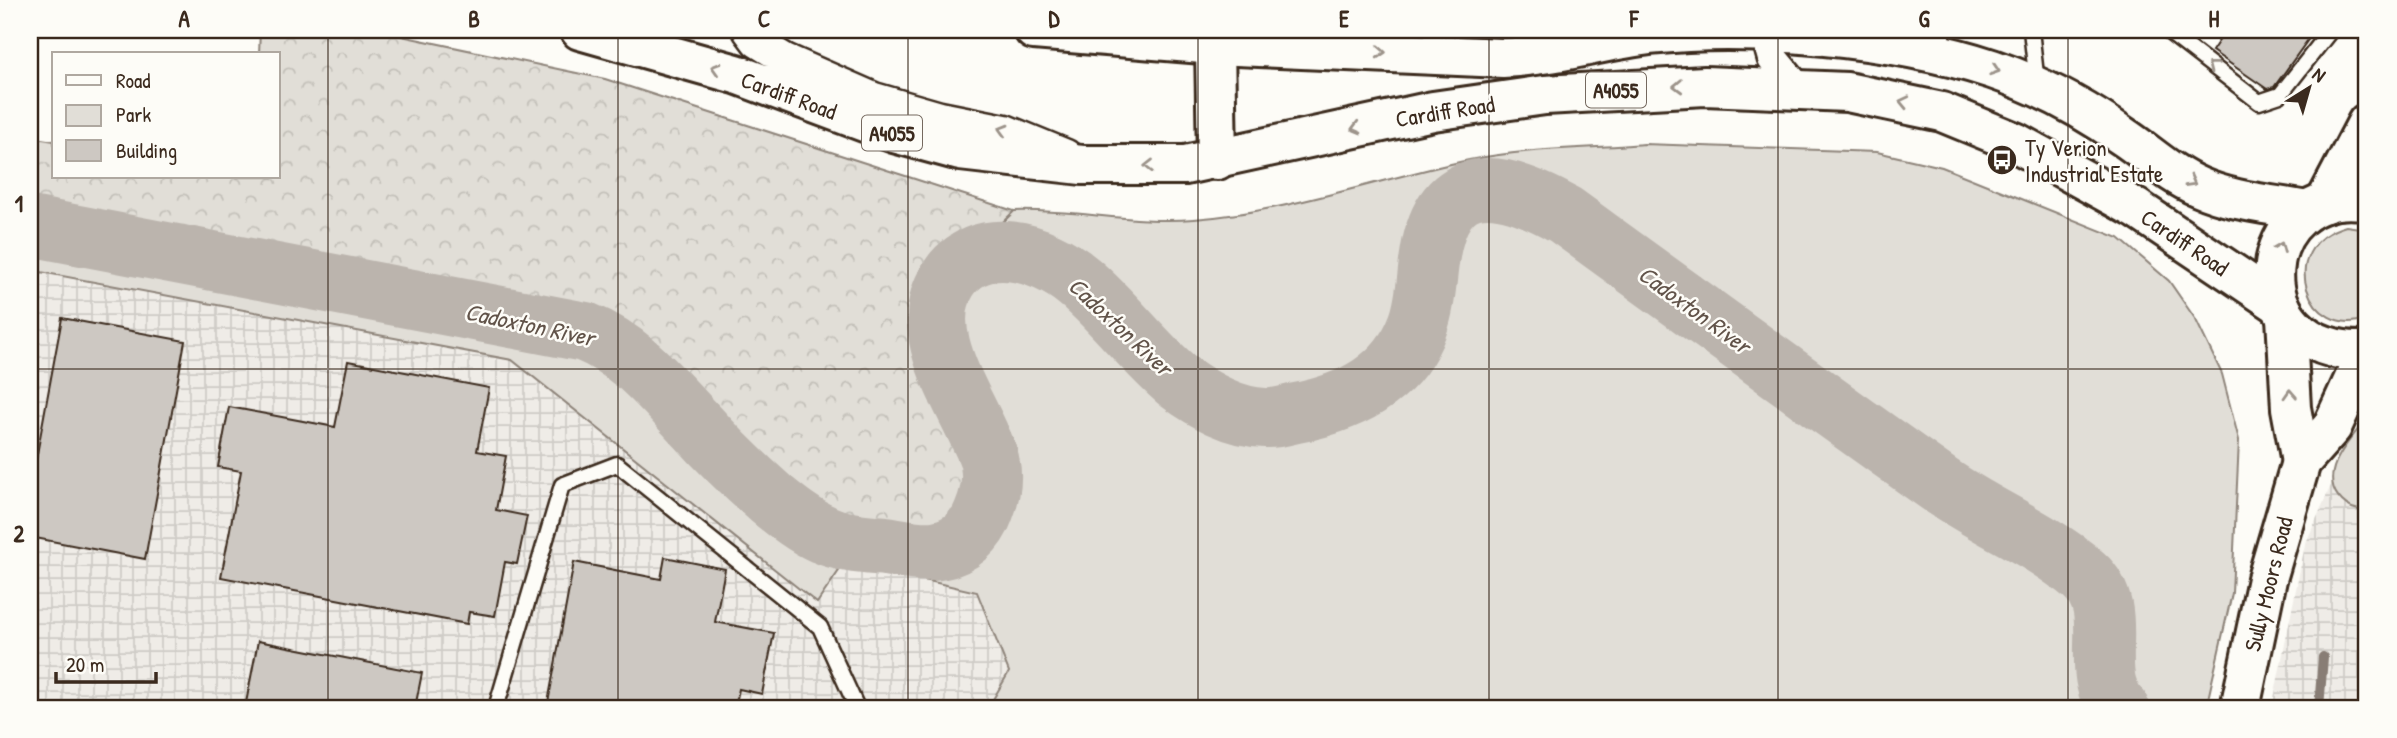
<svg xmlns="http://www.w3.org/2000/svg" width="2397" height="738" viewBox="0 0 2397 738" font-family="'Patrick Hand',sans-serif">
  <defs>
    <pattern id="industrial-grid" width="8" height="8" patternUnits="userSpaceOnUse" patternTransform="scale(1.75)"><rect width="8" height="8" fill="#efece7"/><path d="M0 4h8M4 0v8" fill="none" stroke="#cecbc6"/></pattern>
    <pattern id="forest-crowns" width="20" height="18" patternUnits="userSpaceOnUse" patternTransform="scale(1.75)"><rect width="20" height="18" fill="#e1ded7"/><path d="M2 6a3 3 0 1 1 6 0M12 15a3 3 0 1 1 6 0" fill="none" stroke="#c2bfb8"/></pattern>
  </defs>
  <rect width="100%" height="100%" fill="#fdfcf7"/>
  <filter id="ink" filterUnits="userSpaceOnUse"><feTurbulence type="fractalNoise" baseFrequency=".0143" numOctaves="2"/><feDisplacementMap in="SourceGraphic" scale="14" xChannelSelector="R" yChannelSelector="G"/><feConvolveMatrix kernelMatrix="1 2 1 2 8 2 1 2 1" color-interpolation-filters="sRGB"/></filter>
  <g filter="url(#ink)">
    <!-- industrial -->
    <g fill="url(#industrial-grid)">
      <path d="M30 270 512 360 817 603 845 562 978 592 1009 672 988 708H30Z"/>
      <path d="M2332 483 2340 500 2349 507 2367 510V708H2272L2305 545Z"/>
    </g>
    <!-- green -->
    <g fill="#e1ded7" stroke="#8e847a" stroke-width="2">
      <path d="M1644 144 1877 152 1942 167 2119 238 2169 281 2196 320 2222 374 2239 440 2232 593 2206 708H988L1009 672 977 592 845 562 817 603 512 360 30 270V226L585 332 609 342 642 366 757 486 795 518 822 534 980 524C987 504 995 483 990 461 976 404 912 342 947 281 959 260 996 230 1014 211 1074 209 1134 224 1194 219 1288 212 1378 179 1469 160 1526 148 1587 149 1644 144Z"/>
      <path d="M2346 226 2367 229V318C2309 342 2272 247 2346 226Z"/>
      <path d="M2367 419V510C2358 511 2349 508 2342 501 2315 475 2350 439 2367 419Z"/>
    </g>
    <!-- forest -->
    <path fill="url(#forest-crowns)" stroke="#8e847a" stroke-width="2" d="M260 30H373L605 79 1014 211C993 233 963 255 947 280 917 328 959 390 978 434 987 454 995 473 990 495 979 537 956 553 914 549 883 546 849 547 820 533 726 486 679 371 585 332L265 270 30 243V137L54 141V177H278V54H259Z"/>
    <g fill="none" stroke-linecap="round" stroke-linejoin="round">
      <!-- stream -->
      <path stroke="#887d74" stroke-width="10" d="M2319 708 2323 657"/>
      <!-- river -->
      <path stroke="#bbb4ad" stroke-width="60" d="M30 226 585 332C634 352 662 390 698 427 721 453 745 476 771 499 787 512 804 526 823 534 843 543 863 544 885 546 901 548 923 554 939 550 961 546 977 531 984 511 990 496 993 481 990 464 989 455 983 444 979 435 959 390 917 329 948 280 978 232 1042 251 1079 282 1115 312 1143 352 1179 382 1203 400 1235 417 1265 418 1275 419 1287 415 1296 413 1350 403 1398 379 1418 325 1428 299 1426 267 1433 240 1452 163 1515 187 1565 215 1689 305 1814 396 1940 485 1986 517 2042 539 2084 575 2125 612 2085 670 2119 708"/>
    </g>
    <!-- building -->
    <g fill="#cdc8c2" stroke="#3b2a1e" stroke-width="2">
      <path d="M2226 30H2315L2274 87 2267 89 2212 51Z"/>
      <path d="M62 318 185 341 145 559 30 537V492Z"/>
      <path d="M348 361 489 388 477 451 506 456 496 510 527 516 517 564 505 562 495 616 469 612 467 624 221 577 241 471 218 467 229 407 335 427Z"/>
      <path d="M665 557 725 569 715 622 774 633 762 694 739 689 735 708H547L574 562 661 579Z"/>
      <path d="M258 641 422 673 415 708H245Z"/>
    </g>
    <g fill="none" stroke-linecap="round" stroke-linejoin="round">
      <!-- lane casing -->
      <g stroke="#3b2a1e" stroke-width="19">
        <g id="lane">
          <path d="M2031 30 2037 84"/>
          <path d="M2166 30 2259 102 2280 95 2331 30"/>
          <path d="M1939 54 1943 30"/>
          <path d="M496 708 562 485 617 464 820 627 857 708"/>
        </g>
      </g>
      <!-- street casing -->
      <g stroke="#3b2a1e" stroke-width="35">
        <g id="street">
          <path d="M748 30 757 42 785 59 874 98 940 117 1005 130 1066 155"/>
          <path d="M1765 30 1773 59 1798 89"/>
        </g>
      </g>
      <!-- secondary casing -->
      <g stroke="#3b2a1e" stroke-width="44">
        <g id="secondary">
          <path d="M2286 317 2291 408 2301 462"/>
          <path d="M2240 708 2267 579 2301 462 2332 427 2367 351"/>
        </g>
      </g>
      <!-- primary casing -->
      <g stroke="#3b2a1e" stroke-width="44">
        <g id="primary">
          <path d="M580 30 736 74 894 133 960 151 1082 165H1185L1433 111 1545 95 1705 86 1847 92 1942 112 2015 142 2137 209 2280 305"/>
          <path d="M1034 30 1215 45 1503 58C1554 56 1601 41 1650 35 1751 24 1896 37 1992 69 2039 85 2083 108 2124 137 2148 153 2171 175 2199 187 2233 202 2271 204 2307 211"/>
          <path d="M1215 45 1217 160"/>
          <path d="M2367 201C2254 181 2233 355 2367 351"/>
          <path d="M2325 203 2367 123"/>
        </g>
      </g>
      <!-- lane -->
      <use href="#lane" stroke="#fdfcf7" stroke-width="14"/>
      <!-- street -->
      <use href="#street" stroke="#fdfcf7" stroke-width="30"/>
      <!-- secondary -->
      <use href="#secondary" stroke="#fdfcf7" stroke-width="38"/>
      <!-- primary -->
      <use href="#primary" stroke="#fdfcf7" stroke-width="38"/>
    </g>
    <!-- one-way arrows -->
    <defs><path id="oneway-chevron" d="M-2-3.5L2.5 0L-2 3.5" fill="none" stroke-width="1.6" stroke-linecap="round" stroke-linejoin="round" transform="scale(1.75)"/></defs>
    <g stroke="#9c938a">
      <use href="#oneway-chevron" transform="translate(1381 52) rotate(3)"/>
      <use href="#oneway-chevron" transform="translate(2212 66) rotate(-142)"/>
      <use href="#oneway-chevron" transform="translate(716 68) rotate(-163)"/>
      <use href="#oneway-chevron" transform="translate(1995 70) rotate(18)"/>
      <use href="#oneway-chevron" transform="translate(1678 86) rotate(178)"/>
      <use href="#oneway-chevron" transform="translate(1904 102) rotate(-167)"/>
      <use href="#oneway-chevron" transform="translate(1356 128) rotate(165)"/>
      <use href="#oneway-chevron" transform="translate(1003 130) rotate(-164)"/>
      <use href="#oneway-chevron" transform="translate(1149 166) rotate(180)"/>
      <use href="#oneway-chevron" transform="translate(2191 182) rotate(29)"/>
      <use href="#oneway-chevron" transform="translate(2280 247) rotate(-68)"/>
      <use href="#oneway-chevron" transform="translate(2290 394) rotate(-93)"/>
    </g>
  </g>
  <!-- grid -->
  <path fill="none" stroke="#3b2a1e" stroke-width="2" stroke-opacity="0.55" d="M328 30V708M618 30V708M908 30V708M1198 30V708M1489 30V708M1778 30V708M2068 30V708M30 369H2367"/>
  <!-- icons -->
  <defs>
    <g id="bus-disc" transform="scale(1.575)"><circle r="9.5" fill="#3b2a1e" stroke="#fdfcf7"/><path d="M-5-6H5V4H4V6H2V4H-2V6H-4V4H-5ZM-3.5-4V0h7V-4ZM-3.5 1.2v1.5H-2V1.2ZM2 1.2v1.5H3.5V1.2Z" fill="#fff"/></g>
  </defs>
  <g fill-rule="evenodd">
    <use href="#bus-disc" x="2002" y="160"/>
  </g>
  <g text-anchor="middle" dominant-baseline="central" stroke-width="5" stroke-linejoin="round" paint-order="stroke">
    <!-- shield labels -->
    <g fill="#fdfcf7" stroke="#75695f" stroke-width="2">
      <rect x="1586" y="72.5" width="60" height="35" rx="5"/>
      <rect x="862" y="115.5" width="60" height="35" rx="5"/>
    </g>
    <g font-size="21" font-weight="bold" fill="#3b2a1e">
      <text x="1616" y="90">A4055</text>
      <text x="892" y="133">A4055</text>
    </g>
    <!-- street labels -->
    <g font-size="23" fill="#3b2a1e" stroke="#fdfcf7">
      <text transform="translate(789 95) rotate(20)">Cardiff Road</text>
      <text transform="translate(1445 111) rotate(-9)">Cardiff Road</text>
      <text transform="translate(2185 242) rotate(34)">Cardiff Road</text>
      <text transform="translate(2268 584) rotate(-76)">Sully Moors Road</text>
    </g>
    <!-- poi labels -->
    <g font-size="23" fill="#3b2a1e" stroke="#fdfcf7" text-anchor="start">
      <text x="2025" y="147">Ty Verion<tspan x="2025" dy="26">Industrial Estate</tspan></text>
    </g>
    <!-- water labels -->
    <g font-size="24" font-style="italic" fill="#615349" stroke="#fdfcf7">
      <text transform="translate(1695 309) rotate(36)">Cadoxton River</text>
      <text transform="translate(530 324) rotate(12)">Cadoxton River</text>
      <text transform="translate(1121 326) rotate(43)">Cadoxton River</text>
    </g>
  </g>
  <!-- margin -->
  <rect width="2397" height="738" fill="none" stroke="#fdfcf7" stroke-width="77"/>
  <!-- legend -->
  <rect x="52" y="52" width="228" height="126" fill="#fdfcf7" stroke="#afa8a0" stroke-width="2"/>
  <rect x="66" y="75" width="35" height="10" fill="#fdfcf7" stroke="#afa8a0" stroke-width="2"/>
  <text x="116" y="88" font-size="21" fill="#3b2a1e">Road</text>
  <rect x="66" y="105" width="35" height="21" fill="#e1ded7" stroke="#afa8a0" stroke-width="2"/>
  <text x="116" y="122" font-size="21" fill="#3b2a1e">Park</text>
  <rect x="66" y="140" width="35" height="21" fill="#cdc8c2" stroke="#afa8a0" stroke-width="2"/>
  <text x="116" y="158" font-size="21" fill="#3b2a1e">Building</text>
  <!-- north arrow -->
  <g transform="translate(2309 88) rotate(37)" stroke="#fdfcf7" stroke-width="5" paint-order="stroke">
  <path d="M0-5L12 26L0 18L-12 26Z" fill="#3b2a1e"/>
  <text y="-10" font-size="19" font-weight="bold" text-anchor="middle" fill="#3b2a1e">N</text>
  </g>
  <!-- scale -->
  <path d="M56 672v10h100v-10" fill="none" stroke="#3b2a1e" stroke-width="3.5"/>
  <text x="66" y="672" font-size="21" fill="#3b2a1e" stroke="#fdfcf7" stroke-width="5" paint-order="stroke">20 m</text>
  <rect x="38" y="38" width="2320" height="662" fill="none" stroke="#3b2a1e" stroke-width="2.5"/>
  <g font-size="23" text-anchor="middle" font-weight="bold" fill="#3b2a1e">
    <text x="184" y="27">A</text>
    <text x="474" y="27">B</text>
    <text x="764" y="27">C</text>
    <text x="1054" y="27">D</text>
    <text x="1344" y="27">E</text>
    <text x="1634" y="27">F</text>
    <text x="1924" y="27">G</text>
    <text x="2214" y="27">H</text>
    <text x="19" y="212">1</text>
    <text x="19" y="542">2</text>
  </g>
</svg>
